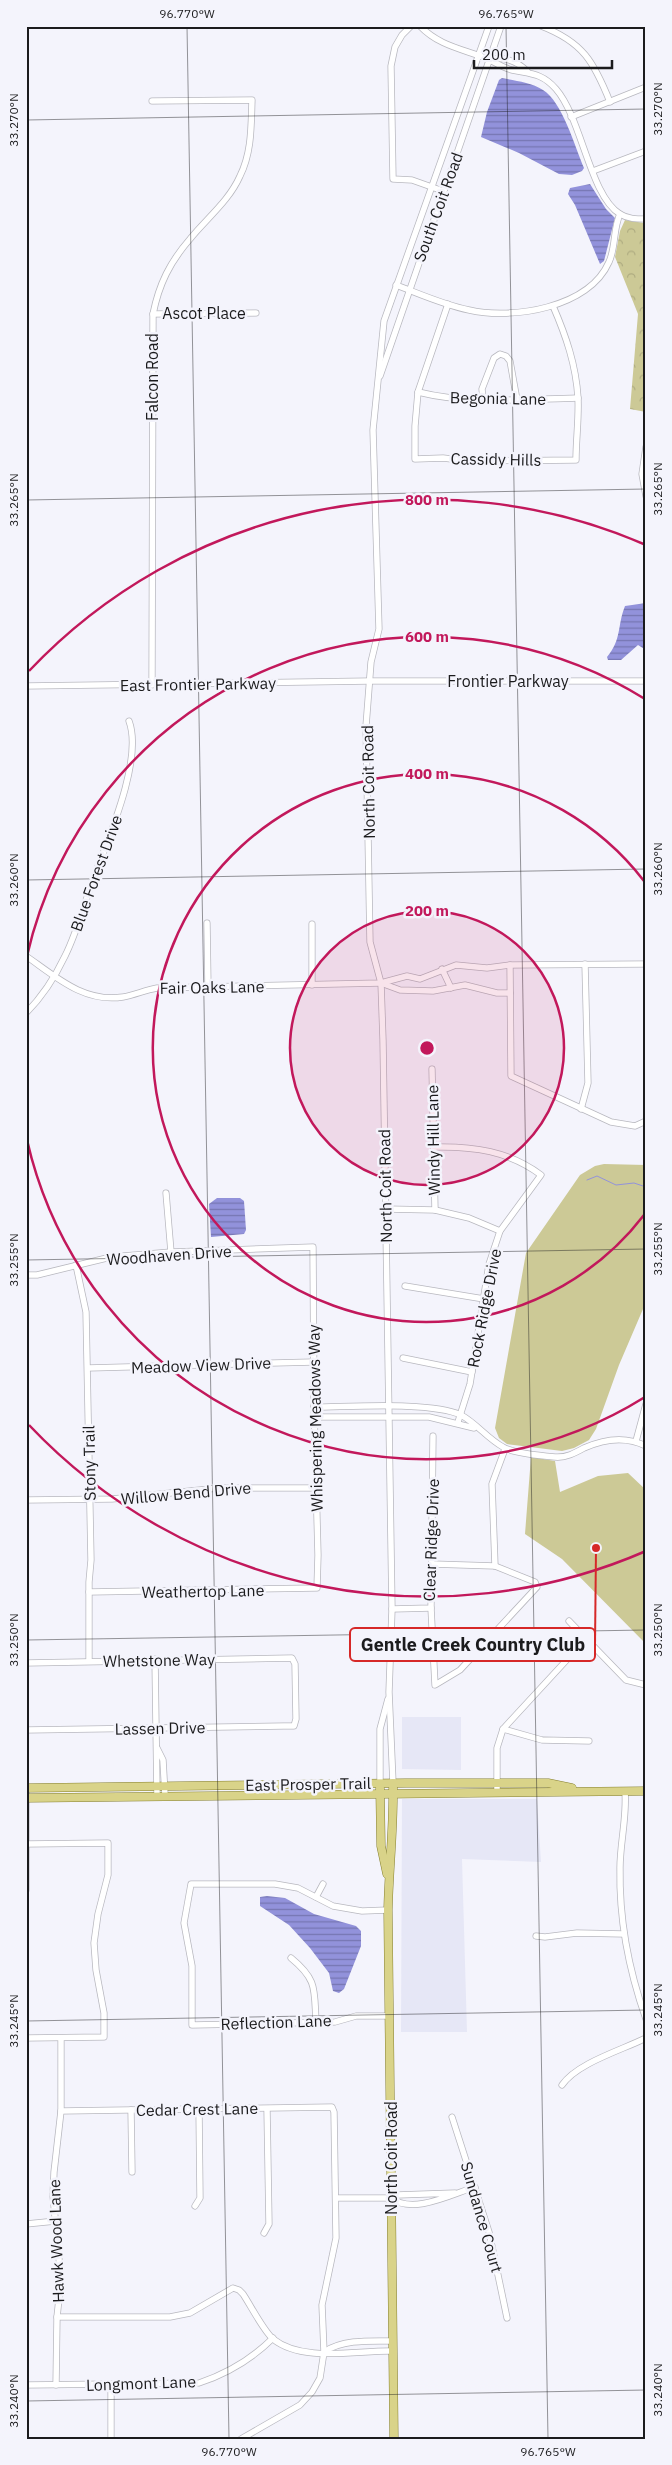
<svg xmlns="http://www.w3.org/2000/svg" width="672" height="2465" viewBox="0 0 672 2465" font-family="'IBM Plex Sans',sans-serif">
  <defs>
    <pattern id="park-crowns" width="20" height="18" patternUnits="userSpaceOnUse" patternTransform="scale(1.25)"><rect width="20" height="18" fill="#ccc996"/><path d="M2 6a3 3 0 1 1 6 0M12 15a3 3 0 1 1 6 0" fill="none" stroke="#afac81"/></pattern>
    <pattern id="water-rules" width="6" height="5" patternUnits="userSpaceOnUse" patternTransform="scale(1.25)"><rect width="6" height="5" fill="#9292db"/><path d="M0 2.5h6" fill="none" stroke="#7676b1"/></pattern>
  </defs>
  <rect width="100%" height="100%" fill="#f4f4fc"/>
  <!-- built -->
  <g fill="#e6e7f6">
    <path d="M402 1717H461V1770L402 1769Z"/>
    <path d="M402 1799H537L541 1862 462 1859 467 2032H401Z"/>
  </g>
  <!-- green -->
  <g fill="#ccc996">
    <path d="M604 1164 646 1165V1302L619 1365 596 1429 589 1440 574 1448 562 1451 507 1444 499 1438 495 1428 526 1253 580 1175 595 1166Z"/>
    <path d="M531 1457 555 1461 560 1492 598 1476 628 1473 646 1490V1644L562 1559 525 1534Z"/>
  </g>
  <!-- park -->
  <path fill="url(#park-crowns)" d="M625 220 644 223 646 227V412L630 409 638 314 615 257 620 231Z"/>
  <!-- water -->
  <g fill="url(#water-rules)">
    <path d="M502 78C515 81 531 82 543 90 562 101 575 147 584 168L582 171 572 175 559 174 519 153 481 137 487 112 499 80Z"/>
    <path d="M590 184 606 209 615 218 604 261 600 264 575 205 568 194 570 188Z"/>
    <path d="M646 603V650L638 645 621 660H608L607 657C622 639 617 626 625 606Z"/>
    <path d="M217 1198H240L244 1201 246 1230 244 1234 211 1237 209 1204Z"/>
    <path d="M267 1896 285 1898 314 1914 356 1926 361 1931V1946L344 1989 339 1993 333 1991 329 1973 310 1948 289 1925 260 1906V1897Z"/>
  </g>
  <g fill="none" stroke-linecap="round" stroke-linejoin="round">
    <!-- stream -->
    <path stroke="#9292db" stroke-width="1" d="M587 1180 597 1176 616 1185 634 1183 646 1187"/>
    <!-- minor casing -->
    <g stroke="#b8b8bf" stroke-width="7">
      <g id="minor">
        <path d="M411 26 402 35 395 47 391 66 393 179 412 180 443 191"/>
        <path d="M420 26C439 46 463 49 488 59 496 63 503 68 512 70 531 74 542 73 556 89 582 119 590 196 620 214 628 219 636 219 646 219"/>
        <path d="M541 26C583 42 594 62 610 102"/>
        <path d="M490 60C503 56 517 61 527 71"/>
        <path d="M571 117 646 87"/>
        <path d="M593 171 646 151"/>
        <path d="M396 285C420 294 444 305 469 310 512 320 589 308 609 262 616 247 613 229 620 214"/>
        <path d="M448 304 418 392 415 426V459L443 458 468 461 576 460C576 439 579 419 578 398 576 365 566 336 553 306"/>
        <path d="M153 314 256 313"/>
        <path d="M380 376 501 26"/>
        <path d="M418 392C470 405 525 399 578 398"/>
        <path d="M483 400 482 389 494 358 500 354 506 356 510 361 517 400"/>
        <path d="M646 447 642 474 646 496"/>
        <path d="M152 685 153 314C159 284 170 262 190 239 207 218 229 201 240 176 252 152 251 126 252 100L152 101"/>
        <path d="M26 686 370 681H646"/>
        <path d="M207 923 208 987"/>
        <path d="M312 924V985"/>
        <path d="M26 956C56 977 84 1003 123 997 135 995 145 990 157 988L381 983 407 976 420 979 456 965 487 968 510 965 646 964"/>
        <path d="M510 965 511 1076 611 1122 635 1126 646 1121"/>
        <path d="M442 969 451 988"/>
        <path d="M381 983 400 990 433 991 465 985 497 993H510"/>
        <path d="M26 1013C42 997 55 977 65 956 76 934 83 909 91 885 105 846 144 761 129 721"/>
        <path d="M432 1069 435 1210"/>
        <path d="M581 1109 588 1083 585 964"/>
        <path d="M434 1147C473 1146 509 1151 541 1175L500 1231 489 1264 470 1384 458 1422"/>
        <path d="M166 1193 171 1252"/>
        <path d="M386 1209 435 1210 469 1218 500 1231"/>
        <path d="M76 1265 86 1312 91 1560 89 1582V1661"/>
        <path d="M26 1275H37L111 1257 171 1252 313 1247 314 1407 318 1555 317 1588 89 1592"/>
        <path d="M405 1286 484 1299"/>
        <path d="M403 1358 472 1372"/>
        <path d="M88 1368 313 1362"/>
        <path d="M314 1407C349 1407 431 1401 461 1415 476 1423 488 1439 503 1447 513 1453 543 1456 555 1457 566 1458 575 1453 584 1448 604 1439 626 1436 646 1446"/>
        <path d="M314 1417H429L474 1428"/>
        <path d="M636 1441 646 1404"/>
        <path d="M26 1500 112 1499 219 1488H317"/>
        <path d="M495 1566 492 1484 505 1449"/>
        <path d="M431 1608 435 1685 460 1670 537 1587 535 1582 495 1566 432 1564"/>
        <path d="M392 1609 431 1608 433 1436"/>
        <path d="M569 1621 626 1680 646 1685"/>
        <path d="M155 1659 157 1795"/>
        <path d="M26 1663 292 1658 295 1664 296 1719 294 1726H284L26 1730"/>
        <path d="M503 1729 542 1740 589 1741"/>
        <path d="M157 1748 163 1760 165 1795"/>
        <path d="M380 1783V1729L388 1699"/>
        <path d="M393 1783 389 1692 392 1609 383 1040 381 983 370 942 366 726 371 662 379 629 373 430 384 321 489 26"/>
        <path d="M497 1792V1748L503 1729 586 1639"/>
        <path d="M625 1792C627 1817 620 1843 620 1868 619 1920 629 1971 646 2019"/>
        <path d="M26 1844 108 1843V1875L98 1914 94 1943 96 1970 104 2013V2037L26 2038"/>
        <path d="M26 1890V1788"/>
        <path d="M316 1897 323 1884"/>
        <path d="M388 1910 362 1911 333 1906 298 1888 275 1884H191L184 1923 192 1966V2025L335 2022 356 2016H390"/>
        <path d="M536 1936 545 1937 577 1933 624 1934"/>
        <path d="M291 1958C318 1980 314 1990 316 2022"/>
        <path d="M562 2085C577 2063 622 2050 646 2038"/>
        <path d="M131 2110 132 2172"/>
        <path d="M61 2111 332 2107 334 2112 336 2238 322 2305 324 2352 320 2378 312 2392 300 2405 241 2439"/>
        <path d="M452 2117 489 2232 507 2318"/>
        <path d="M455 2193 397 2195 391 2198C413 2215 452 2194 475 2187"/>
        <path d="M336 2198H391"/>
        <path d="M195 2206 200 2198 199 2109"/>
        <path d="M26 2224 56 2221"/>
        <path d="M264 2233 269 2224 267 2109"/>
        <path d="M57 2317H170L190 2313 233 2288 239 2290 243 2294C251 2306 263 2330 273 2339 303 2363 357 2350 393 2351"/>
        <path d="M324 2352C343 2339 371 2341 393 2341"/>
        <path d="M26 2385 199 2383C226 2374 253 2358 273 2338"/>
        <path d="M56 2385 57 2317 61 2280 53 2196 54 2172 61 2111V2038"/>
        <path d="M111 2385V2439"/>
      </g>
    </g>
    <!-- major casing -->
    <g stroke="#868030" stroke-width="9">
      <g id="major">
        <path d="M393 1783C394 1826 389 1867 388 1910L394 2439"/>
        <path d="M26 1788 406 1783H548L572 1788"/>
        <path d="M380 1788 381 1846 387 1874"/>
        <path d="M26 1798 646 1791"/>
      </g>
    </g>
    <!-- minor -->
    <use href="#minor" stroke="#fff" stroke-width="5.5"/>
    <!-- major -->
    <use href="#major" stroke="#d9d389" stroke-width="8"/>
  </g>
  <!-- ticks -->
  <path fill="none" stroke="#1b1b1d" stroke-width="1" stroke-opacity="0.45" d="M187 26 229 2439M506 26 548 2439M26 120 646 109M26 500 646 489M26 880 646 869M26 1260 646 1249M26 1640 646 1630M26 2021 646 2010M26 2401 646 2390"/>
  <!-- distance rings -->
  <circle cx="427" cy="1048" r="137" fill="#c2185b" fill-opacity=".12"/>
  <g fill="none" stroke="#c2185b" stroke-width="2.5">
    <circle cx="427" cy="1048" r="137"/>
    <path d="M644 1215A274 274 0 1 1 644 881"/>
    <path d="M645 1397A411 411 0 0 1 27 1140M27 956A411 411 0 0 1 645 699"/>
    <path d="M646 1551A548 548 0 0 1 29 1425M29 671A548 548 0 0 1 646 545"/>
  </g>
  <g text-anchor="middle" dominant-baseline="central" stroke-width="5" stroke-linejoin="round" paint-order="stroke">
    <!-- street labels -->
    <g font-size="16" fill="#1b1b1d" stroke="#f4f4fc">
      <text transform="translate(438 207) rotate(-70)">South Coit Road</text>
      <text x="204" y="313">Ascot Place</text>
      <text transform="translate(152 377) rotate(-90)">Falcon Road</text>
      <text transform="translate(498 398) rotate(1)">Begonia Lane</text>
      <text transform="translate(496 459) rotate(1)">Cassidy Hills</text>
      <text x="508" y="681">Frontier Parkway</text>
      <text transform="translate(198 684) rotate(-1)">East Frontier Parkway</text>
      <text transform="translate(368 782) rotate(-91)">North Coit Road</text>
      <text transform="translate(96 873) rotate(-70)">Blue Forest Drive</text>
      <text transform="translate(212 987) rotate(-1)">Fair Oaks Lane</text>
      <text transform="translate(433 1140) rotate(-91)">Windy Hill Lane</text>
      <text transform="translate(385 1186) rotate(-91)">North Coit Road</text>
      <text transform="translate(169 1255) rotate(-4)">Woodhaven Drive</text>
      <text transform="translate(484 1308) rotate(-79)">Rock Ridge Drive</text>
      <text transform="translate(201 1365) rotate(-2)">Meadow View Drive</text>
      <text transform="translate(315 1418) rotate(-91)">Whispering Meadows Way</text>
      <text transform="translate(89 1463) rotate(-91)">Stony Trail</text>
      <text transform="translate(186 1493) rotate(-5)">Willow Bend Drive</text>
      <text transform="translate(431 1540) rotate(-88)">Clear Ridge Drive</text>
      <text transform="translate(203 1591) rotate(-1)">Weathertop Lane</text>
      <text transform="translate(159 1660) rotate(-1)">Whetstone Way</text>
      <text transform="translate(160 1728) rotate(-1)">Lassen Drive</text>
      <text transform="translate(308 1784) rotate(-1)">East Prosper Trail</text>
      <text transform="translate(276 2022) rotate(-2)">Reflection Lane</text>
      <text transform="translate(197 2109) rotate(-1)">Cedar Crest Lane</text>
      <text transform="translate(391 2158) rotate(-90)">North Coit Road</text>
      <text transform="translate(482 2217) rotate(74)">Sundance Court</text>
      <text transform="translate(56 2241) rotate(-92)">Hawk Wood Lane</text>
      <text transform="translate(141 2383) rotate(-2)">Longmont Lane</text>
    </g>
  </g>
  <circle cx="427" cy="1048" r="8" fill="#c2185b" stroke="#f4f4fc" stroke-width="2.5"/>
  <g font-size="15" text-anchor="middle" font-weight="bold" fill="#c2185b" stroke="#f4f4fc" stroke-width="5" stroke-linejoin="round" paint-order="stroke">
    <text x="427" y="505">800 m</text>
    <text x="427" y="642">600 m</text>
    <text x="427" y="779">400 m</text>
    <text x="427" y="916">200 m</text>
  </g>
  <!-- callouts -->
  <path fill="none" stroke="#d62828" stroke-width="2" d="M596 1548L595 1645"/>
  <circle fill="#d62828" stroke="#f4f4fc" stroke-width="2" cx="596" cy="1548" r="5"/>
  <rect fill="#f4f4fc" stroke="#d62828" stroke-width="2" x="350" y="1628" width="245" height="33" rx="5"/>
  <g font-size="18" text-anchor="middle" font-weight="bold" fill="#1b1b1d">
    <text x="473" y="1651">Gentle Creek Country Club</text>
  </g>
  <!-- border -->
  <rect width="672" height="2465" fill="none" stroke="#f4f4fc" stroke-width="55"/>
  <!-- scale -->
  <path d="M474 60v8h138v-8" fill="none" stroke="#1b1b1d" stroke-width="2.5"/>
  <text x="482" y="60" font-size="15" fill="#1b1b1d" stroke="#f4f4fc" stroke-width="4" paint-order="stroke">200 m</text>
  <rect x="28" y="28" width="616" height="2410" fill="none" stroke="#1b1b1d" stroke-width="2"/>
  <g font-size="12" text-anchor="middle" fill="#1b1b1d">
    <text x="187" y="18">96.770°W</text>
    <text x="506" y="18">96.765°W</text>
    <text transform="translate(658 109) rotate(-90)" y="4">33.270°N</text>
    <text transform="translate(14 120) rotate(-90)" y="4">33.270°N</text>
    <text transform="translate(658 489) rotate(-90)" y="4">33.265°N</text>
    <text transform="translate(14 500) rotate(-90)" y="4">33.265°N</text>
    <text transform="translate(658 869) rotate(-90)" y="4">33.260°N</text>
    <text transform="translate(14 880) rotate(-90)" y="4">33.260°N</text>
    <text transform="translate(658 1249) rotate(-90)" y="4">33.255°N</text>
    <text transform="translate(14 1260) rotate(-90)" y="4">33.255°N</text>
    <text transform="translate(658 1630) rotate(-90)" y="4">33.250°N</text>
    <text transform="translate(14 1640) rotate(-90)" y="4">33.250°N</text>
    <text transform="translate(658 2010) rotate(-90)" y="4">33.245°N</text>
    <text transform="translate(14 2021) rotate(-90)" y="4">33.245°N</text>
    <text transform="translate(658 2390) rotate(-90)" y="4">33.240°N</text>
    <text transform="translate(14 2401) rotate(-90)" y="4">33.240°N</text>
    <text x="229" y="2456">96.770°W</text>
    <text x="548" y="2456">96.765°W</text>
  </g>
</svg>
